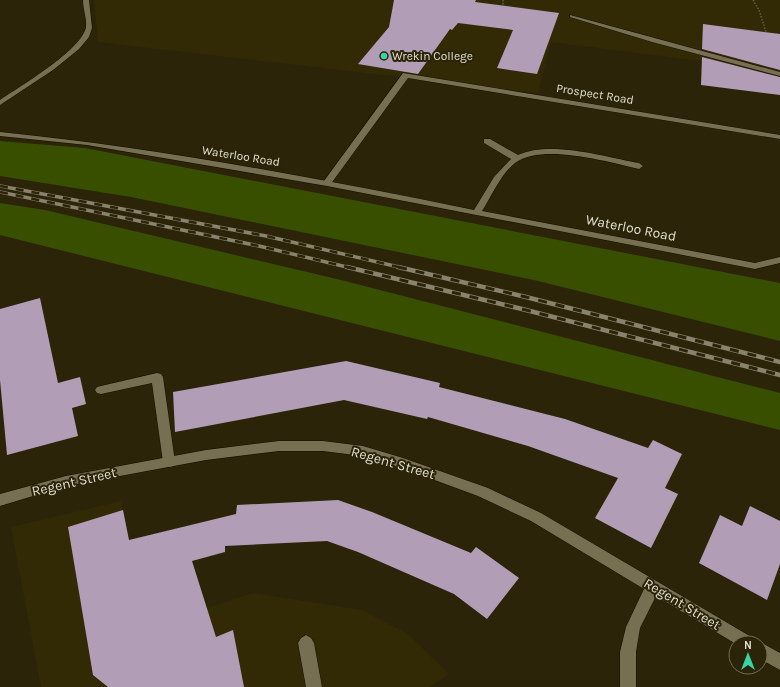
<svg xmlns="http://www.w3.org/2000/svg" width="780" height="687" viewBox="0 0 780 687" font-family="Karla,sans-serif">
  <rect width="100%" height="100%" fill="#2b2409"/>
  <!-- built -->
  <g fill="#322a05">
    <path d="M94 0H780V71L551 42 538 93 98 42Z"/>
    <path d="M121 501 143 607 201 590 207 608 253 593 362 610 408 634 449 674 430 687H41L11 527Z"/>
  </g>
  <!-- green -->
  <g fill="#384f00">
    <path d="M0 141 85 148 780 283V341L534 280 131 197 0 176Z"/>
    <path d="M0 203 45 210 341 280 780 393V430L0 235Z"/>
  </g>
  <!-- building -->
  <g fill="#b29db6">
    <path d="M394 0H476L475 2 559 13 537 74 497 68 513 30 458 23 452 30 450 29 418 74 358 64 389 27Z"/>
    <path d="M703 24 780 34V70L702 49Z"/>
    <path d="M702 57 780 77V95L701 85Z"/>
    <path d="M40 298 58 383 80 377 86 404 72 408 78 436 7 455 0 380V309Z"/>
    <path d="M346 361 440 383 439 387 565 419 648 448 653 440 682 454 665 488 678 494 651 548 595 518 618 478 528 446 428 417 427 419 344 400 175 432 173 392Z"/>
    <path d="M338 500 372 512 471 553 476 547 519 578 487 619 454 594 358 552 327 541 225 546V552L192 561 216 637 233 630 244 687H108L93 675 68 527 123 510 129 540 236 514 237 505Z"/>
    <path d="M750 506 780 521V564L767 600 699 563 720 515 742 526Z"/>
  </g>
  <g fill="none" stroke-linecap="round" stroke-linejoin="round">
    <!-- service casing -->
    <g stroke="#140d00" stroke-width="1">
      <g id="service">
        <path d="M570 15 780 72V76L652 42 570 17Z"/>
        <path d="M403 73 780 135V139L408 78 330 185H324V181Z"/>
        <path d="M157 373 161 374 163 377 175 462 173 466 169 467 165 466 163 462 152 383 101 394 97 393 95 390 97 387 101 386Z"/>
        <path d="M306 635 311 638 314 643 322 687H306L298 643 301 638Z"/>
      </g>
    </g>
    <!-- minor casing -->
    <g stroke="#140d00" stroke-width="1">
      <g id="minor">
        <path d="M83 0H89L92 28 89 37 79 49 53 70 0 105V100C19 87 82 50 86 27 87 19 83 9 83 0Z"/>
        <path d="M0 132C159 148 317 178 474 210L494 177 511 159 484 143V139H490L518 155C551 140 605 157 639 163L643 166 639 169C607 162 543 143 515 163 500 175 492 196 482 211L755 263 780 257V263L755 269 327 186 87 145 0 136Z"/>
        <path d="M279 441H323L363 446 403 458 488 488 541 513 753 638 756 643 736 644 656 596 640 628 636 652V687H620V652L626 627 644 589 531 521 478 496 402 468 363 456 323 451H279L206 460 66 486 0 506V494L66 476 206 450Z"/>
        <path d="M760 642 780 653V670L760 659Z"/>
      </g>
    </g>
    <!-- path -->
    <g stroke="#635d45" stroke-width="1.5" stroke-dasharray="1.5 1.5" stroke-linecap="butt">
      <path d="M503 0V5"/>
      <path d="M753 0 759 10 766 32"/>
    </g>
    <!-- service -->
    <use href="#service" fill="#776f52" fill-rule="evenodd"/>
    <!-- minor -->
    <use href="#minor" fill="#776f52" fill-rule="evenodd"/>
    <!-- rail-far1 casing -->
    <g stroke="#89836e" stroke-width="3.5">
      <g id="rail-far1">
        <path d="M0 186 266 236 403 268"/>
        <path d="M0 192 259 246 351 268"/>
      </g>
    </g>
    <!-- rail casing -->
    <g stroke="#89836e" stroke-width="4.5">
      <g id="rail">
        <path d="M347 267 522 309 780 375"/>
        <path d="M398 267 526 297 780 362"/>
      </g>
    </g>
    <!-- rail-far1 -->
    <use href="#rail-far1" stroke="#2b2409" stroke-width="2.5" stroke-dasharray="8" stroke-linecap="butt"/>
    <!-- rail -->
    <use href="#rail" stroke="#2b2409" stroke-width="3" stroke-dasharray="9" stroke-linecap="butt"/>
  </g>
  <!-- markers -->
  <circle fill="#37d4a6" stroke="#2b2409" stroke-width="1.5" cx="384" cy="56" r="4"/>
  <g text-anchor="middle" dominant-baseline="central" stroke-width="4" stroke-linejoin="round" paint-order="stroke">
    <!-- far-poi labels -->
    <g font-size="12" fill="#e2dece" stroke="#2b2409" text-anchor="start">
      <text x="392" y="56">Wrekin College</text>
    </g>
    <!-- far-street labels -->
    <g font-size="12" fill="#e2dece" stroke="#2b2409">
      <text transform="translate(595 94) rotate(9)">Prospect Road</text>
      <text transform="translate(241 156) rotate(9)">Waterloo Road</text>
    </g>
    <!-- street labels -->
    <g font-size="14" fill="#e2dece" stroke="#2b2409">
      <text transform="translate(631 228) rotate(11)">Waterloo Road</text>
      <text transform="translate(393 463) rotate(16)">Regent Street</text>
      <text transform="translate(74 482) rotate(-13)">Regent Street</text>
      <text transform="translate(682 604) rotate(31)">Regent Street</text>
    </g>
  </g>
  <!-- north arrow -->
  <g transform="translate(748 655)"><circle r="19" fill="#2b2409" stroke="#746e58"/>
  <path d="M0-3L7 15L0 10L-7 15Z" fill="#37d4a6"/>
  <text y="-6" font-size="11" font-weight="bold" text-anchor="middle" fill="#e2dece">N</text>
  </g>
</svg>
